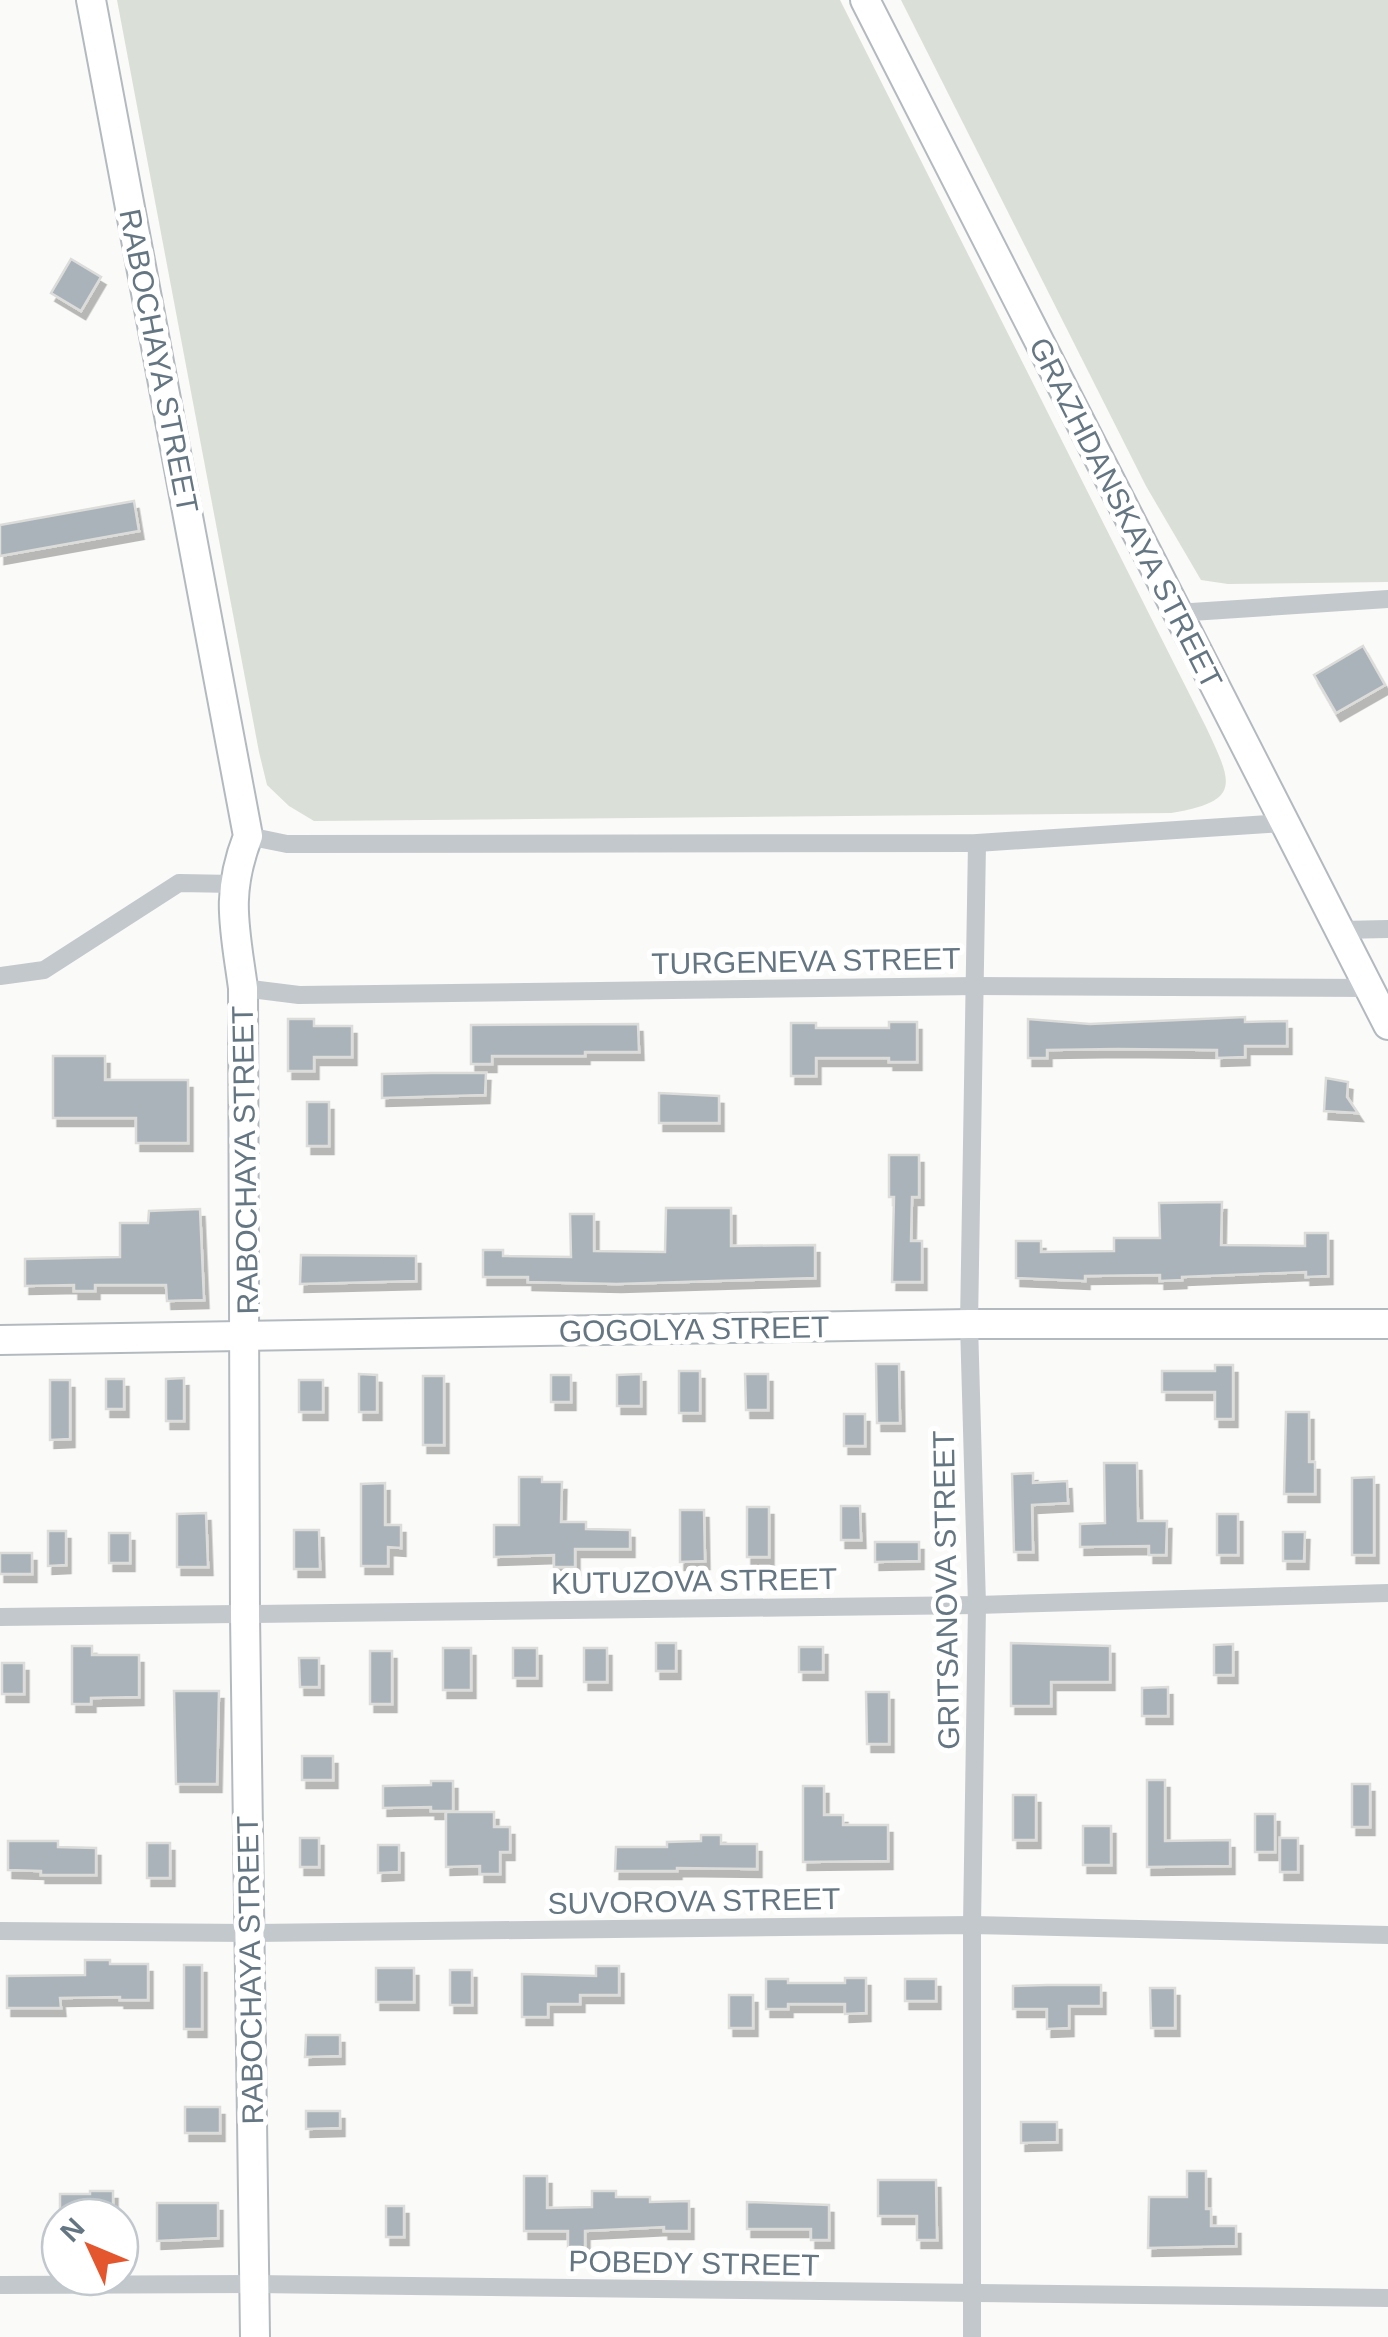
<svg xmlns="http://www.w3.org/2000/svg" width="1388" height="2337" viewBox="0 0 1388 2337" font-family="Arial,sans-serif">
  <defs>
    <filter id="shadow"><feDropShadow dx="4.5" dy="8" stdDeviation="0" flood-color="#0004"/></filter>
  </defs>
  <rect width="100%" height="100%" fill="#fafaf8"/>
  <!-- green -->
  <g fill="#dadfd7">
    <path d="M117 0H840L1206 727C1232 783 1243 801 1171 813L314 821 289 806 267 785 259 752Z"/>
    <path d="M901 0H1388V582L1228 584 1201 580 1146 486Z"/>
  </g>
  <!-- building -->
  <g fill="#aab3b9" stroke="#dcdcda" stroke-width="2.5" filter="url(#shadow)">
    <path d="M71 259 101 277 81 311 51 293Z"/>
    <path d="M134 501 139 531 0 556V525Z"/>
    <path d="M1363 646 1385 685 1336 713 1314 675Z"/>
    <path d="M1245 1017V1022L1287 1021V1046H1245V1057L1217 1058V1050L1118 1049 1047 1050V1058H1028V1019L1090 1024Z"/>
    <path d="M288 1019H314V1026H352V1057H314V1071H288Z"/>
    <path d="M889 1022H917V1062H889V1058H816V1076H791V1023H816V1028H889Z"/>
    <path d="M638 1024 639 1052H585V1056H492V1064H471V1025Z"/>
    <path d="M53 1056H105V1080H188V1143H136V1118H53Z"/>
    <path d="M431 1073H486L485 1095 382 1098V1074Z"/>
    <path d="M1326 1078 1348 1082 1347 1097 1358 1113 1324 1111Z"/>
    <path d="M659 1093 719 1096V1123H659Z"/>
    <rect x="307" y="1102" width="22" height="44"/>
    <path d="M889 1155H919V1197H912L911 1241H922V1282H892L894 1197H889Z"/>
    <path d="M1222 1202 1221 1245 1305 1246V1233H1328V1276L1306 1277V1272L1182 1277V1280L1160 1281V1275L1085 1276V1281L1016 1278V1241H1041V1252L1114 1251V1238H1160L1159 1203Z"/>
    <path d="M666 1208H731V1246L815 1245V1278L617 1284 528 1282V1277H483V1250H503V1256L571 1257 570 1214H594V1251L665 1252Z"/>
    <path d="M200 1209 204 1300 167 1301 166 1285H95V1291H74V1285L25 1286V1259L120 1257V1223H148L149 1211Z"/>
    <path d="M301 1255 416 1256V1281L300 1284Z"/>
    <path d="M876 1364H899L900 1423H877Z"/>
    <path d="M1215 1365H1233V1419H1215V1392H1162V1371H1215Z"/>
    <rect x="679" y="1371" width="21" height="42"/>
    <path d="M359 1374 377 1375V1412H359Z"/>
    <path d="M641 1374V1406H617V1375Z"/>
    <path d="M745 1374H768V1410H746Z"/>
    <rect x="551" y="1375" width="20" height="27"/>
    <rect x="423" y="1376" width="21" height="69"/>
    <path d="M184 1378V1421H166V1379Z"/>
    <rect x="106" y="1379" width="18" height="30"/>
    <path d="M50 1380H70V1439L50 1440Z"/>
    <rect x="299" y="1380" width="24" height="32"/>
    <path d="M1286 1412H1309V1462H1315V1494H1284Z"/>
    <rect x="844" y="1414" width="21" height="32"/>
    <path d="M1104 1463H1137L1138 1521H1167L1166 1555H1149V1546L1080 1547V1524L1105 1523Z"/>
    <path d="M1033 1473V1483L1067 1481 1068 1503 1032 1505 1033 1552H1014L1012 1474Z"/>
    <path d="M519 1477H542V1482H562L561 1522H586V1529L630 1530V1549H575V1567H554V1555L494 1557V1525H519Z"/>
    <path d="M1374 1477V1555H1352V1478Z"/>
    <path d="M385 1483V1525H401V1548L388 1547V1566H361V1484Z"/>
    <path d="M841 1506H860L861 1540H841Z"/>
    <rect x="747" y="1507" width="22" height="50"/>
    <path d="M680 1510H704L705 1561 680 1562Z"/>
    <path d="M206 1513 208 1567H177V1514Z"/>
    <rect x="1217" y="1514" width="21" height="41"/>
    <path d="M294 1530H319L320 1569H294Z"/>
    <path d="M48 1531H66V1565L48 1566Z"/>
    <path d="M1283 1532H1305L1304 1561H1283Z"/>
    <rect x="109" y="1533" width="21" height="30"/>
    <path d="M875 1542H919V1561L875 1562Z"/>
    <rect x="0" y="1553" width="32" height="21"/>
    <rect x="656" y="1643" width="20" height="28"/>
    <path d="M1011 1643 1110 1646V1682H1051V1706H1011Z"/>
    <path d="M1233 1644V1675H1214V1645Z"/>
    <path d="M72 1646H92V1655H139V1697L91 1698V1704H72Z"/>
    <rect x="799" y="1647" width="24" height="25"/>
    <rect x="443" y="1648" width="28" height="42"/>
    <rect x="513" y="1648" width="24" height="30"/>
    <rect x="584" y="1648" width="23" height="34"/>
    <rect x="370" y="1651" width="22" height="53"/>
    <path d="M299 1658H319V1687H300Z"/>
    <rect x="2" y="1663" width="22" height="31"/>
    <path d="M1168 1687V1716H1142V1688Z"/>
    <path d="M174 1691H219L217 1784H176Z"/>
    <path d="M866 1692H889V1744H867Z"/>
    <rect x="302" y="1756" width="31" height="24"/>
    <path d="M1147 1780H1165V1841L1230 1840V1866L1147 1867Z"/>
    <path d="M431 1781H453V1811H431V1807L383 1808V1786L431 1785Z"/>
    <rect x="1352" y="1784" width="18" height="43"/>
    <path d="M803 1786H824V1815H843V1825H888V1861L803 1862Z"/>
    <rect x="1013" y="1795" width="23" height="45"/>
    <path d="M446 1812H494V1827H510V1852H500V1874H480V1866L446 1867Z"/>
    <rect x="1255" y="1814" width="20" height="38"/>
    <rect x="1083" y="1826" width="28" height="39"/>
    <path d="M701 1835H721V1844H757V1869L677 1868V1871H615L616 1847H667V1842L701 1841Z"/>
    <rect x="300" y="1838" width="19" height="29"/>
    <rect x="1280" y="1838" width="18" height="34"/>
    <path d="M8 1841H58V1847L96 1848V1875H41V1871L8 1870Z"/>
    <rect x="147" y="1843" width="23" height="35"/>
    <path d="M378 1845H399V1872L378 1873Z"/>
    <path d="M85 1960H110V1964H148V2000H120V1997L60 1998 61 2008H7V1976L85 1975Z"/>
    <rect x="184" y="1965" width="18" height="64"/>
    <path d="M596 1966H619V1995H580V2004H548V2017H522V1974L596 1976Z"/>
    <rect x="376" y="1968" width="38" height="34"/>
    <rect x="450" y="1970" width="22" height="35"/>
    <path d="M845 1978H866V2013L845 2014V2004H788V2009H766V1979H788V1983H845Z"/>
    <rect x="905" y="1979" width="31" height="22"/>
    <path d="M1047 1985H1101V2006H1069V2028L1047 2029V2009H1013V1986Z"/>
    <path d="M1150 1988H1175V2028H1151Z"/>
    <rect x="729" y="1995" width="24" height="33"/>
    <path d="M306 2035H340V2056L305 2057Z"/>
    <rect x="185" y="2107" width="35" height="26"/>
    <path d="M306 2111H340V2128L306 2129Z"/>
    <path d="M1021 2122H1057V2142L1021 2143Z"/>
    <path d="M1187 2171H1206V2209H1211V2226H1236V2246L1148 2248 1149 2197H1187Z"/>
    <path d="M524 2176H547V2208L592 2207V2191H616V2197H650V2202L689 2201V2231H664V2227L585 2231V2250L568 2251V2231H524Z"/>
    <path d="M878 2180H936L937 2240H917V2216H878Z"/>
    <path d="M90 2191H113V2217H60V2194H90Z"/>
    <path d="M747 2202 829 2205V2240H811V2229H747Z"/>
    <path d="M157 2203H218V2238L157 2241Z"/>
    <rect x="386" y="2206" width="18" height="31"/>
  </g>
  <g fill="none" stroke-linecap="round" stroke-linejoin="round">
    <!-- secondary casing -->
    <g stroke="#b3babf" stroke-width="32">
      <g id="secondary">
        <path d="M91 0 248 836C225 895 235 928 243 988L245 1615 255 2337"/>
        <path d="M865 0 1388 1025"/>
        <path d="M0 1340 969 1324H1388"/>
      </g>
    </g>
    <!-- street -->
    <g stroke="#c3c8cc" stroke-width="18">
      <path d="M1176 613 1388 599"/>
      <path d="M248 836 287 844 977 843 1285 823"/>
      <path d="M1341 930 1388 929"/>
      <path d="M0 976 44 970 179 883 235 884"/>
      <path d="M243 988 299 995 977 986 1370 988"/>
      <path d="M0 1617 977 1605 1388 1593"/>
      <path d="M0 1931 249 1933 972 1925 1388 1935"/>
      <path d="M0 2285 254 2284 1388 2298"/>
      <path d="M972 2337V1925L977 1605 969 1324 977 843"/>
    </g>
    <!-- secondary -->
    <use href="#secondary" stroke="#fff" stroke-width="28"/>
  </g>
  <g text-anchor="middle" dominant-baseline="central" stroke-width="10" stroke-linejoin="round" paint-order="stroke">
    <!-- street labels -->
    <g font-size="30" fill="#657683" stroke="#fff">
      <text transform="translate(159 361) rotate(79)">RABOCHAYA STREET</text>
      <text transform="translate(1126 513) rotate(63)">GRAZHDANSKAYA STREET</text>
      <text transform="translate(806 961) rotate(-1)">TURGENEVA STREET</text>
      <text transform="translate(245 1160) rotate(-91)">RABOCHAYA STREET</text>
      <text transform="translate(694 1329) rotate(-1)">GOGOLYA STREET</text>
      <text transform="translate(694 1581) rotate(-1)">KUTUZOVA STREET</text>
      <text transform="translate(946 1590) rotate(-91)">GRITSANOVA STREET</text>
      <text transform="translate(694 1901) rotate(-1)">SUVOROVA STREET</text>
      <text transform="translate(250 1970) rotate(-91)">RABOCHAYA STREET</text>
      <text transform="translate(694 2263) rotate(1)">POBEDY STREET</text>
    </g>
  </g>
  <!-- north arrow -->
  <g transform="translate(90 2247) rotate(314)"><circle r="48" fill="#ffffff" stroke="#c1c8cd" stroke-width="2.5"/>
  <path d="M0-8L18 38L0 25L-18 38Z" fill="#e4572e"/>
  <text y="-15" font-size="28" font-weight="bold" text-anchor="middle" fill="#657683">N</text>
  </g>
</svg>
